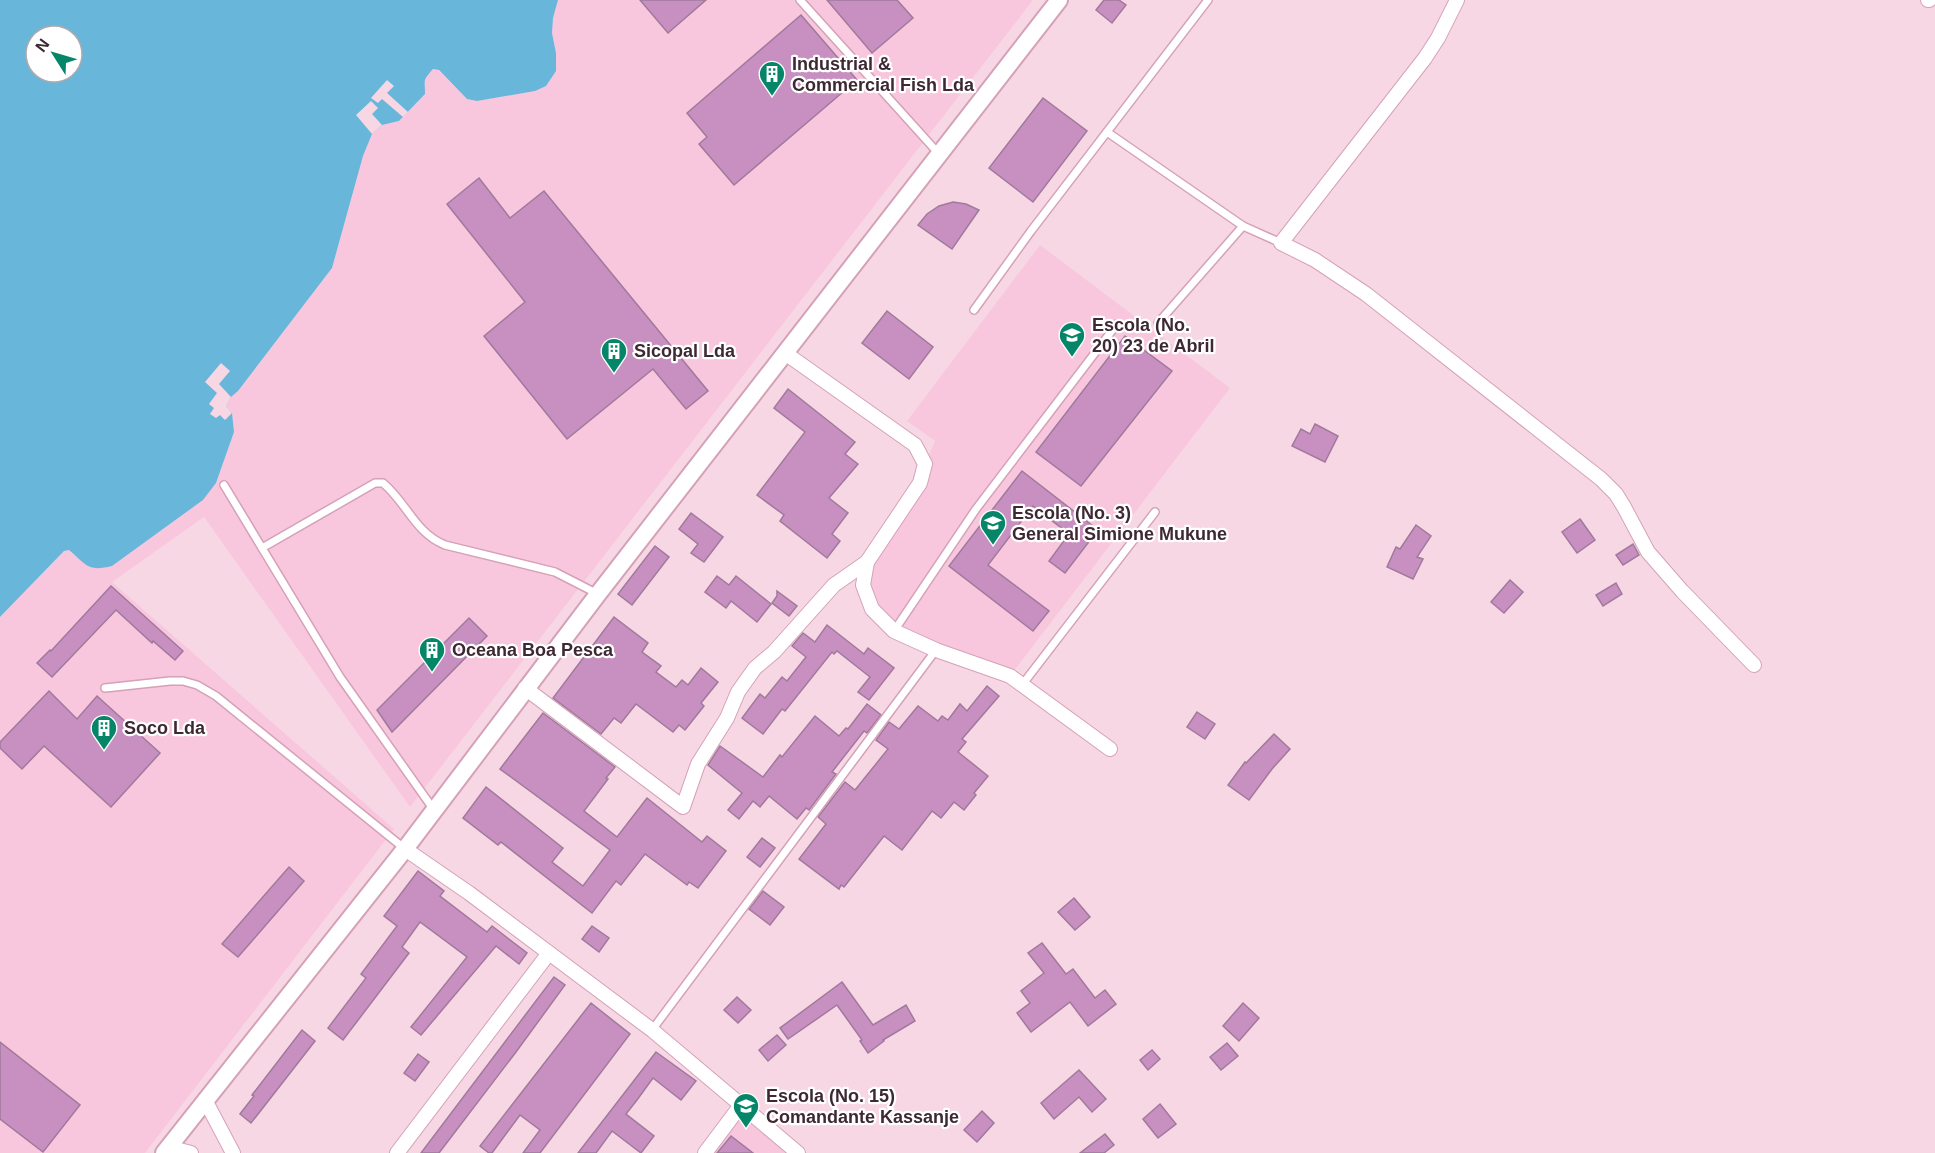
<svg xmlns="http://www.w3.org/2000/svg" width="1935" height="1153" viewBox="0 0 1935 1153" font-family="Helvetica,sans-serif">
  <rect width="100%" height="100%" fill="#f8d7e5"/>
  <!-- built -->
  <g fill="#f9c7dd">
    <path d="M558 0H1033L410 807 204 517 112 582 394 829 145 1153H0V617L64 551 69 550 89 567 112 566 203 500 216 483 234 432 232 413 226 406 231 397 238 391 332 268 363 156 372 134 382 125 399 121 425 94 423 84 424 80 433 69 438 70 467 99 477 101 535 91 556 53 552 33 553 18Z"/>
    <path d="M1040 245 1230 388 1010 676 936 650 872 609 867 562 925 464 935 441 907 421Z"/>
    <path d="M741 1105 798 1153H705Z"/>
  </g>
  <!-- water -->
  <path fill="#68b6da" fill-rule="evenodd" d="M0 0H558L553 18 552 33 556 53V71L546 86 535 91 477 101 467 99 439 70 433 69C422 82 425 78 425 94L399 121 382 125 372 134 363 156 332 268 238 391 231 397 226 406 232 413 234 432 216 483 203 500 112 566C87 572 87 565 69 550L64 551 0 617ZM36 36H72V72H36Z"/>
  <!-- pier -->
  <g fill="#f8d7e5">
    <path d="M387 80 394 86 387 93 408 112 403 117 382 99 378 103 371 98Z"/>
    <path d="M371 101 378 108 372 114 382 125 372 134 356 115Z"/>
    <path d="M221 363 230 371 219 384 231 397 226 406 232 413 225 420 220 415 216 418 210 414 214 408 209 404 217 393 205 382Z"/>
  </g>
  <!-- building -->
  <g fill="#c790c1" stroke="#a0799c" stroke-width="1.5">
    <path d="M640 0H706L668 33Z"/>
    <path d="M827 0H897L913 18 872 53Z"/>
    <path d="M1104 0H1119L1126 5 1112 23 1096 10Z"/>
    <path d="M801 15 857 80 734 185 699 144 707 137 687 113Z"/>
    <path d="M1043 98 1087 131 1033 202 989 168Z"/>
    <path d="M479 178 510 218 544 191 708 391 686 409 653 369 567 439 484 336 525 302 447 204Z"/>
    <path d="M953 202 966 204 979 210 952 249 918 225 927 214 939 206Z"/>
    <path d="M887 311 933 347 909 379 862 343Z"/>
    <path d="M1125 336 1172 371 1081 486 1036 452Z"/>
    <path d="M788 389 855 442 845 454 858 464 829 498 848 513 832 534 840 541 827 558 780 521 784 515 757 495 805 432 774 408Z"/>
    <path d="M1315 424 1338 436 1325 462 1292 446 1301 429 1310 434Z"/>
    <path d="M1022 471 1098 530 1065 573 1049 561 1069 534 1033 506 988 565 1049 611 1033 631 949 566Z"/>
    <path d="M691 513 723 537 704 562 691 553 698 544 679 529Z"/>
    <path d="M1580 519 1595 540 1577 553 1562 532Z"/>
    <path d="M1416 525 1431 536 1417 557 1423 559 1413 579 1387 567 1396 547 1400 549Z"/>
    <path d="M1633 544 1639 555 1623 565 1616 555Z"/>
    <path d="M655 546 669 557 632 605 618 594Z"/>
    <path d="M717 576 729 585 736 576 771 604 757 622 731 601 726 608 705 592Z"/>
    <path d="M1510 580 1523 592 1504 613 1491 602Z"/>
    <path d="M1616 583 1622 594 1603 606 1596 595Z"/>
    <path d="M111 586 183 651 175 660 153 641 152 643 116 610 52 677 37 663 50 650 51 651Z"/>
    <path d="M777 591 797 606 789 616 772 603 777 596Z"/>
    <path d="M614 617 648 643 642 652 661 666 656 672 676 687 682 680 688 685 701 668 718 682 701 703 704 706 685 730 679 725 673 732 636 704 621 723 614 718 601 734 553 698Z"/>
    <path d="M469 618 487 636 392 732 377 710Z"/>
    <path d="M827 625 864 654 868 648 894 668 869 700 858 692 870 677 837 651 834 654 832 652 785 711 782 709 763 734 742 718 760 694 765 698 782 677 787 681 806 657 792 646 803 633 815 642Z"/>
    <path d="M987 686 999 696 962 739 966 742 958 752 988 776 974 793 976 795 964 810 954 802 941 818 932 811 902 850 884 836 844 887 841 885 839 889 799 859 826 824 818 817 845 782 855 790 888 749 876 740 889 722 899 729 918 706 938 721 942 716 948 720 960 704 967 711Z"/>
    <path d="M49 691 77 719 97 696 160 753 111 807 44 746 22 769 0 748V742Z"/>
    <path d="M867 704 881 715 867 733 864 731 832 772 836 774 809 810 806 808 797 819 769 796 760 807 753 801 739 819 728 810 742 793 708 765 720 746 763 777 780 755 782 757 815 716 839 736 846 728 848 729Z"/>
    <path d="M1197 712 1215 724 1205 739 1187 727Z"/>
    <path d="M543 713 615 767 606 778 608 779 584 811 617 837 647 798 702 842 707 836 726 851 698 888 689 882 687 885 645 854 621 885 616 881 592 913 501 842 498 845 463 818 486 787 563 848 552 862 583 886 610 850 500 769Z"/>
    <path d="M1274 734 1290 749 1272 769 1249 800 1228 785 1245 762 1246 763Z"/>
    <path d="M762 838 775 848 760 867 747 857Z"/>
    <path d="M289 867 304 881 238 957 222 944Z"/>
    <path d="M418 871 444 891 440 896 487 932 492 926 527 953 519 964 496 946 421 1035 411 1027 467 957 420 922 402 947 409 953 343 1040 328 1028 366 978 361 974 397 926 384 916Z"/>
    <path d="M763 891 784 907 770 925 749 909Z"/>
    <path d="M1074 898 1090 917 1075 930 1058 912Z"/>
    <path d="M592 926 609 938 599 952 582 939Z"/>
    <path d="M1042 943 1066 974 1073 969 1095 998 1105 990 1116 1004 1088 1026 1070 1002 1031 1032 1017 1013 1030 1003 1021 991 1044 973 1028 953Z"/>
    <path d="M554 977 565 985 516 1052 439 1153H421Z"/>
    <path d="M842 982 873 1025 906 1005 915 1021 883 1040 884 1041 868 1053 860 1041 862 1040 837 1005 788 1039 780 1028Z"/>
    <path d="M737 997 751 1010 738 1023 724 1010Z"/>
    <path d="M591 1003 630 1034 540 1153H523L540 1130 520 1115 492 1153H489L480 1146Z"/>
    <path d="M1243 1003 1259 1018 1239 1041 1223 1026Z"/>
    <path d="M302 1030 315 1041 251 1123 240 1114 254 1096 252 1095Z"/>
    <path d="M777 1035 786 1045 768 1061 759 1050Z"/>
    <path d="M0 1042 80 1105 43 1152 0 1119Z"/>
    <path d="M1227 1043 1238 1056 1221 1070 1210 1057Z"/>
    <path d="M1152 1050 1160 1059 1148 1070 1140 1060Z"/>
    <path d="M656 1052 696 1081 681 1100 653 1078 637 1100 626 1114 654 1136 641 1153 612 1131 596 1153H578Z"/>
    <path d="M418 1054 429 1062 415 1081 404 1073Z"/>
    <path d="M1079 1070 1106 1099 1092 1112 1079 1097 1054 1119 1041 1103Z"/>
    <path d="M1160 1104 1176 1124 1158 1138 1143 1119Z"/>
    <path d="M982 1111 994 1123 977 1142 964 1130Z"/>
    <path d="M1105 1134 1114 1145 1104 1153H1080Z"/>
    <path d="M731 1136 753 1153H717Z"/>
  </g>
  <g fill="none" stroke-linecap="round" stroke-linejoin="round">
    <!-- service casing -->
    <g stroke="#d5a1b8" stroke-width="10">
      <g id="service">
        <path d="M800 0 939 154"/>
        <path d="M1107 132 1243 226 1281 243"/>
        <path d="M974 310 1031 231 1208 0"/>
        <path d="M1158 323 1243 226"/>
        <path d="M224 485 340 677 434 810"/>
        <path d="M262 548 375 483H383C407 503 415 533 445 545L555 572 598 594"/>
        <path d="M894 631 976 509 1117 324"/>
        <path d="M1022 685 1155 512"/>
        <path d="M105 688 170 681H183L197 685 216 696 405 849"/>
        <path d="M652 1030 936 650"/>
      </g>
    </g>
    <!-- minor casing -->
    <g stroke="#d5a1b8" stroke-width="16">
      <g id="minor">
        <path d="M1457 0 1438 38 1425 58 1281 243 1315 260 1366 294 1601 479 1616 494 1624 507 1648 552 1682 591 1754 665"/>
        <path d="M1928 0H1929"/>
        <path d="M785 353 915 445 925 464 920 483 867 562 863 585 872 609 894 631 936 650 1010 676 1110 749"/>
        <path d="M525 688 683 807 698 764 727 718 738 692 755 668 774 652 834 585 867 562"/>
        <path d="M405 849 469 893 652 1030 798 1153"/>
        <path d="M205 1100 233 1153"/>
        <path d="M168 1147 191 1153"/>
        <path d="M397 1153 549 953"/>
        <path d="M705 1153 741 1105"/>
      </g>
    </g>
    <!-- tertiary casing -->
    <g stroke="#d5a1b8" stroke-width="20">
      <path id="tertiary" d="M164 1153 405 849 598 594 1059 0"/>
    </g>
    <!-- service -->
    <use href="#service" stroke="#fff" stroke-width="7"/>
    <!-- minor -->
    <use href="#minor" stroke="#fff" stroke-width="14"/>
    <!-- tertiary -->
    <use href="#tertiary" stroke="#fff" stroke-width="16"/>
  </g>
  <!-- icons -->
  <defs>
    <g id="building-pin" transform="scale(1.35)"><path d="M0 17L-7.5 6A9.5 9.5 0 1 1 7.5 6Z" fill="#058668" stroke="#fff"/><path d="M-4-6H4V6H1V3H-1V6H-4ZM-2.5-4.3h1.7v1.8h-1.7ZM.8-4.3h1.7v1.8H.8ZM-2.5-1h1.7V.8h-1.7ZM.8-1h1.7V.8H.8Z" fill="#fff"/></g>
    <g id="school-pin" transform="scale(1.35)"><path d="M0 17L-7.5 6A9.5 9.5 0 1 1 7.5 6Z" fill="#058668" stroke="#fff"/><path d="M0-5L7-2L0 1L-7-2ZM-4 1L0 2.5L4 1V4Q0 6-4 4Z" fill="#fff"/></g>
  </defs>
  <g fill-rule="evenodd">
    <use href="#building-pin" x="772" y="74"/>
    <use href="#school-pin" x="1072" y="335"/>
    <use href="#building-pin" x="614" y="351"/>
    <use href="#school-pin" x="993" y="523"/>
    <use href="#building-pin" x="432" y="650"/>
    <use href="#building-pin" x="104" y="728"/>
    <use href="#school-pin" x="746" y="1106"/>
  </g>
  <g text-anchor="middle" dominant-baseline="central" stroke-width="4.5" stroke-linejoin="round" paint-order="stroke">
    <!-- poi labels -->
    <g font-size="18" font-weight="bold" fill="#3e2933" stroke="#fff" text-anchor="start">
      <text x="792" y="64">Industrial &amp;<tspan x="792" dy="21">Commercial Fish Lda</tspan></text>
      <text x="1092" y="325">Escola (No.<tspan x="1092" dy="21">20) 23 de Abril</tspan></text>
      <text x="634" y="351">Sicopal Lda</text>
      <text x="1012" y="513">Escola (No. 3)<tspan x="1012" dy="21">General Simione Mukune</tspan></text>
      <text x="452" y="650">Oceana Boa Pesca</text>
      <text x="124" y="728">Soco Lda</text>
      <text x="766" y="1096">Escola (No. 15)<tspan x="766" dy="21">Comandante Kassanje</tspan></text>
    </g>
  </g>
  <!-- north arrow -->
  <g transform="translate(54 54) rotate(307)"><circle r="28" fill="#ffffff" stroke="#b2a9ad" stroke-width="1.5"/>
  <path d="M0-4.5L10 22L0 15L-10 22Z" fill="#058668"/>
  <text y="-9" font-size="16" font-weight="bold" text-anchor="middle" fill="#3e2933">N</text>
  </g>
</svg>
